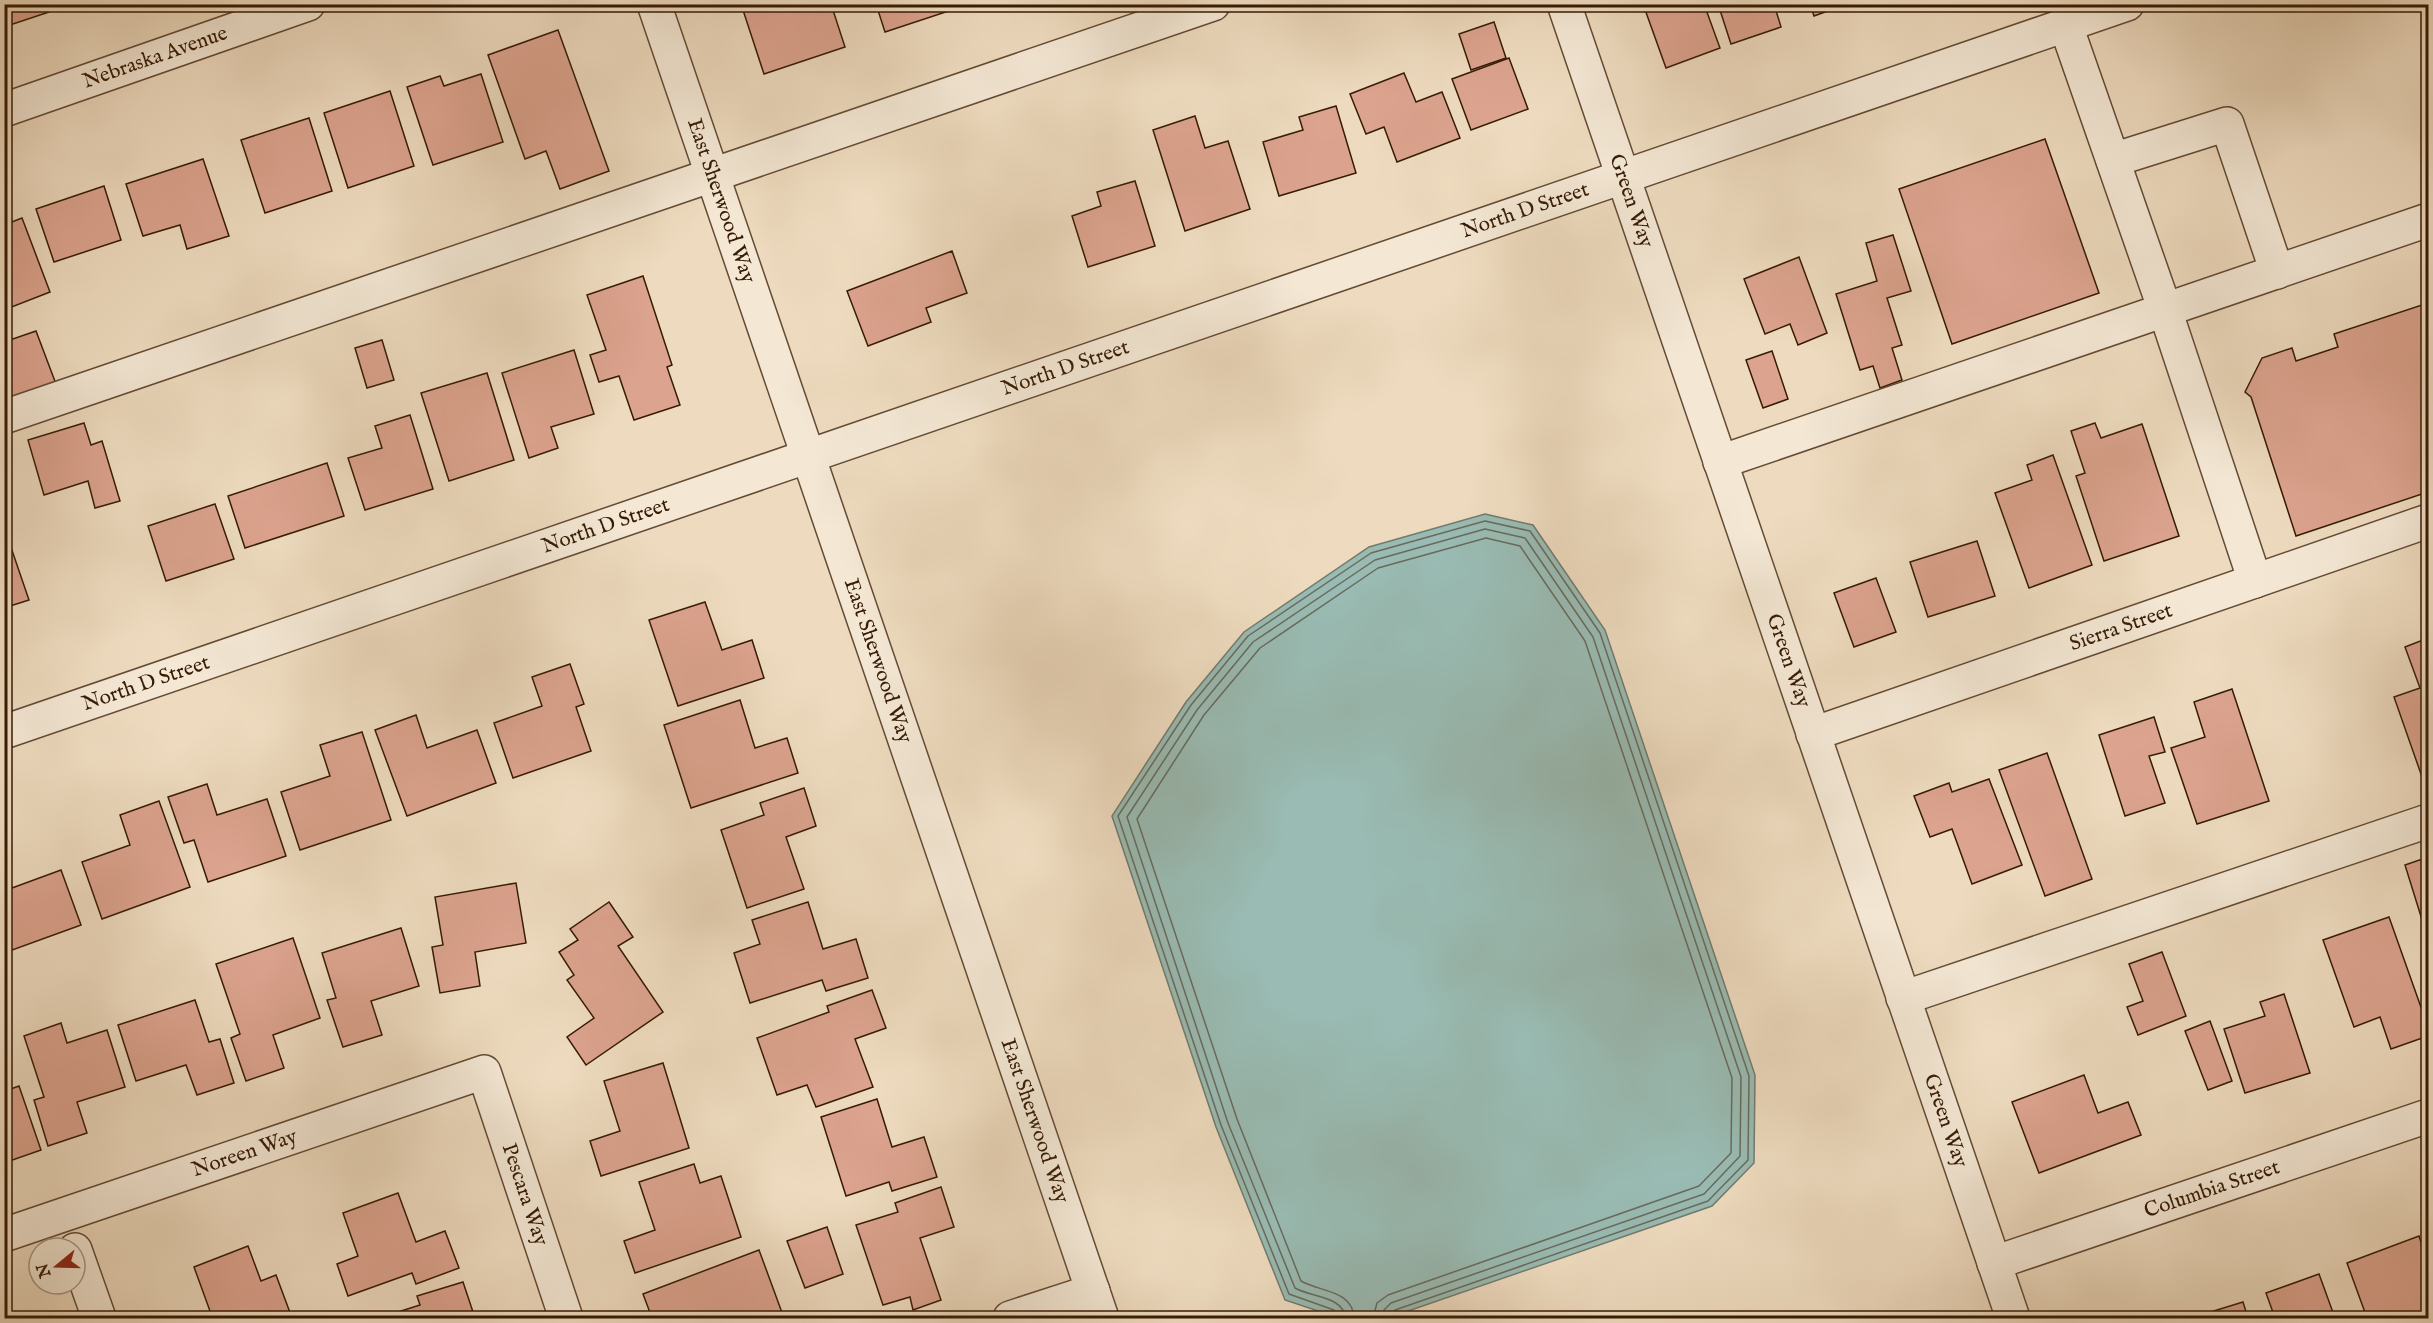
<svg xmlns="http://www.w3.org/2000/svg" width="2433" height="1323" viewBox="0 0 2433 1323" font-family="'IM FELL English',serif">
  <rect width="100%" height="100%" fill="#eedbbf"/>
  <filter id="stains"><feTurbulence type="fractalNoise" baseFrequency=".00333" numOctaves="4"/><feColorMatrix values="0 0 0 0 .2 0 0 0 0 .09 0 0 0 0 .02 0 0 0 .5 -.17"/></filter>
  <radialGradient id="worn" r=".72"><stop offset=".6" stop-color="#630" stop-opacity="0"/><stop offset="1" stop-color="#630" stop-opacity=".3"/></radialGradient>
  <!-- water -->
  <path fill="#99bbb3" stroke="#717b6d" stroke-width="1.5" d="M1485 514 1533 525 1605 630 1755 1075 1754 1163 1712 1206 1388 1318H1339L1285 1300 1216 1127 1112 816 1186 702 1244 632 1369 547Z"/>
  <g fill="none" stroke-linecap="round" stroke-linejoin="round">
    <!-- shore -->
    <g stroke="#686b5c" stroke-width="1.5">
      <path d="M1338 1318 1334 1310 1289 1294 1221 1125 1118 816 1191 705 1248 636 1371 553 1485 521 1530 531 1600 633 1749 1076 1748 1160 1708 1201 1395 1310 1390 1318"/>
      <path d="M1345 1318C1344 1296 1310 1297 1295 1288L1228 1123 1127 817 1197 710 1253 642 1375 560 1485 529 1525 538 1593 637 1741 1077 1740 1156 1704 1194 1391 1303 1384 1310 1382 1318"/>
      <path d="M1354 1318C1353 1290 1320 1292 1301 1281L1237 1119 1137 819 1204 715 1260 648 1378 568 1486 538 1520 546 1585 641 1732 1078 1731 1153 1699 1186 1388 1295 1377 1303 1373 1318"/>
    </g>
  </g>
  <!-- building -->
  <g fill="#dca38e" stroke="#361b05" stroke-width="1.5">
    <path d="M4 4H46L49 12 4 27Z"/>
    <path d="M57 4H78L59 11Z"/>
    <path d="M741 4H831L845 47 764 74Z"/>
    <path d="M876 4H966L967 5 885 32Z"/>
    <path d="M1643 4H1704L1720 48 1666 68Z"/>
    <path d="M1718 4H1774L1781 27 1731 44Z"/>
    <path d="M1810 4H1847L1814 16Z"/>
    <path d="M1494 22 1506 58 1471 70 1459 34Z"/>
    <path d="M558 30 609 171 560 189 546 151 525 159 488 55Z"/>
    <path d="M1509 58 1528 109 1471 130 1452 79Z"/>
    <path d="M1404 73 1416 102 1442 92 1460 138 1397 162 1384 127 1366 134 1350 94Z"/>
    <path d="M481 74 503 142 433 165 407 87 440 76 444 86Z"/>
    <path d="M390 91 414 166 348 188 324 113Z"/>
    <path d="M1336 106 1356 173 1279 196 1263 142 1303 130 1299 117Z"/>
    <path d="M1195 116 1205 148 1228 141 1250 209 1185 231 1153 130Z"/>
    <path d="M309 118 332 191 265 213 241 140Z"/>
    <path d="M2045 139 2099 293 1952 344 1899 189Z"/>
    <path d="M203 159 229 236 187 249 180 225 143 236 126 184Z"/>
    <path d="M1135 181 1155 246 1088 267 1072 216 1101 206 1097 192Z"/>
    <path d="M104 186 121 240 54 262 36 209Z"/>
    <path d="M22 218 50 292 4 310V225Z"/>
    <path d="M1893 235 1911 291 1887 298 1902 345 1892 348 1902 380 1880 388 1873 366 1860 370 1836 294 1877 281 1866 243Z"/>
    <path d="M952 251 967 293 926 308 931 322 868 346 847 291Z"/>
    <path d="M1799 257 1827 333 1798 345 1790 324 1765 334 1744 279Z"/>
    <path d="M643 276 672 365 667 367 680 405 634 420 619 376 599 382 590 355 606 350 587 295Z"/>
    <path d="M2428 303V492L2296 536 2251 397 2245 392 2262 358 2292 348 2296 361 2338 347 2334 334Z"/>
    <path d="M36 331 56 384 9 401 4 389V342Z"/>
    <path d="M382 340 394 380 367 388 355 348Z"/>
    <path d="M574 350 594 414 551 427 558 448 529 458 502 373Z"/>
    <path d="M1772 351 1788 399 1763 408 1746 360Z"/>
    <path d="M487 373 514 460 449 481 421 393Z"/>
    <path d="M410 415 433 489 365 510 348 458 382 448 375 426Z"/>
    <path d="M84 423 91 445 102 441 120 501 95 508 88 481 44 495 28 440Z"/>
    <path d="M2095 423 2101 438 2142 424 2179 536 2104 561 2076 476 2085 473 2071 431Z"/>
    <path d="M2053 455 2092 565 2029 588 1995 493 2032 480 2027 465Z"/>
    <path d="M327 463 344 516 245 548 228 496Z"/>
    <path d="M215 504 234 559 166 581 148 526Z"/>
    <path d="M4 527 29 600 4 608Z"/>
    <path d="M1977 541 1995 596 1928 617 1910 562Z"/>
    <path d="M1876 578 1896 632 1854 647 1834 593Z"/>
    <path d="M705 602 722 650 752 640 764 678 678 706 649 620Z"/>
    <path d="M2428 638V794L2394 697 2420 688 2405 647Z"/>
    <path d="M570 664 584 704 576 707 591 751 513 778 494 723 542 706 532 677Z"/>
    <path d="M2232 689 2269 801 2197 824 2171 748 2205 737 2194 702Z"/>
    <path d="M740 700 755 748 787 738 798 773 691 808 664 725Z"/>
    <path d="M416 715 427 748 477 730 496 783 407 816 375 730Z"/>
    <path d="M2154 717 2165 752 2149 756 2165 803 2125 816 2099 735Z"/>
    <path d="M362 732 391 820 300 850 281 792 330 776 320 745Z"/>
    <path d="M2047 753 2092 879 2045 896 1999 770Z"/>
    <path d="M1989 779 2022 865 1972 884 1952 829 1930 837 1914 796 1949 783 1952 792Z"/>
    <path d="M207 784 217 815 267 799 286 856 208 882 194 840 184 843 168 797Z"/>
    <path d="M804 788 816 826 786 837 804 889 747 908 721 830 764 815 760 803Z"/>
    <path d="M159 801 190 887 102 919 82 862 130 845 120 815Z"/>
    <path d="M2428 857V939L2405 865Z"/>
    <path d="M4 867 12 888 61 870 81 925 4 953Z"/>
    <path d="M516 883 526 943 475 952 480 986 440 993 432 947 443 945 435 897Z"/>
    <path d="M609 902 633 937 618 946 663 1012 586 1065 567 1037 594 1018 567 980 574 975 559 952 578 940 570 929Z"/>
    <path d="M808 902 823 949 856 939 868 978 826 991 822 980 750 1003 734 953 760 944 752 920Z"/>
    <path d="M2389 917 2428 1027V1036L2391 1049 2380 1017 2354 1027 2323 940Z"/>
    <path d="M401 928 419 986 371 1001 382 1035 343 1047 327 1000 336 998 322 953Z"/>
    <path d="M293 938 320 1018 273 1035 284 1068 246 1081 231 1038 240 1034 216 964Z"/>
    <path d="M2162 952 2186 1016 2138 1035 2127 1007 2143 1001 2129 964Z"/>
    <path d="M872 990 886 1028 855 1039 873 1087 816 1107 807 1085 777 1095 757 1038 829 1012 827 1006Z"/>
    <path d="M2284 994 2310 1073 2245 1093 2224 1029 2265 1016 2260 1002Z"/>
    <path d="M195 1000 209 1042 220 1039 234 1083 197 1095 186 1065 136 1081 118 1025Z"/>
    <path d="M2210 1021 2232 1081 2208 1090 2185 1031Z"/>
    <path d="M61 1023 67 1043 107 1030 125 1087 77 1102 87 1133 48 1146 34 1100 44 1097 24 1036Z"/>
    <path d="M663 1063 689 1148 601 1176 590 1141 620 1131 604 1081Z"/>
    <path d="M2084 1075 2098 1113 2128 1102 2141 1135 2039 1173 2012 1102Z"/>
    <path d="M4 1079 8 1090 19 1086 41 1150 4 1163Z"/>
    <path d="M877 1099 892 1147 924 1137 937 1177 892 1191 889 1182 846 1196 821 1117Z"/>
    <path d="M694 1164 700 1183 721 1176 741 1237 635 1273 624 1241 655 1230 639 1182Z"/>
    <path d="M941 1187 954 1227 920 1238 941 1300 913 1310 910 1297 883 1305 856 1225 898 1212 895 1203Z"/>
    <path d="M398 1193 416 1242 445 1231 459 1268 416 1284 412 1273 348 1296 337 1264 358 1256 343 1213Z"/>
    <path d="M827 1227 843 1274 805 1288 787 1241Z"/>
    <path d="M2419 1236 2428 1264V1318H2367L2347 1263Z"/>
    <path d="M248 1246 261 1281 276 1275 292 1318H191L210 1311 194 1267Z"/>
    <path d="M759 1250 784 1318H652L643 1294Z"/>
    <path d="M2319 1274 2335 1318H2275L2266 1293Z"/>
    <path d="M463 1282 475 1318H379L420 1305 417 1296Z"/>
    <path d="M2243 1302 2248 1318H2191Z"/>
  </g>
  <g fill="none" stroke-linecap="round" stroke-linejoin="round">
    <!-- minor casing -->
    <g stroke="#644b34" stroke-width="36">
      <g id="minor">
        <path id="s1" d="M654 4 1102 1318"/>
        <path id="s2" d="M1564 4 2013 1318"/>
        <path d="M2066 26 2165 310 2255 581"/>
        <path id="s3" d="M4 110 308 4"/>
        <path d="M2113 160 2227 124 2277 272"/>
        <path d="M4 417 1213 4"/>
        <path d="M1720 462 2428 220"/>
        <path id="s4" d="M4 732 2127 4"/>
        <path id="s5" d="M1813 734 2428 521"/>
        <path d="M1903 998 2428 821"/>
        <path id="s6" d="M4 1235 484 1072 566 1318"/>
        <path d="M75 1250 99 1318"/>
        <path id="s7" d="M1994 1263 2428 1116"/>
        <path d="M1010 1318 1093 1291"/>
      </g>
    </g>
    <!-- minor -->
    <use href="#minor" stroke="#f4e8d5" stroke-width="33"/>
  </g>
  <g text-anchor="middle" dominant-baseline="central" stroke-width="4.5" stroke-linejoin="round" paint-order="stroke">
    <!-- street labels -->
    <g font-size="21" fill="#361b05" stroke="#f4e8d5">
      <text stroke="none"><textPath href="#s3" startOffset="160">Nebraska Avenue</textPath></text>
      <text stroke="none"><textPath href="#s1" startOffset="208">East Sherwood Way</textPath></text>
      <text stroke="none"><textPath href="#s2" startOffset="208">Green Way</textPath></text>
      <text stroke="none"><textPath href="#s4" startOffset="1608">North D Street</textPath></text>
      <text stroke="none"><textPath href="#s4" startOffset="1122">North D Street</textPath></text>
      <text stroke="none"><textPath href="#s4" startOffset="636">North D Street</textPath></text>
      <text stroke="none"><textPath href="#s5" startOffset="326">Sierra Street</textPath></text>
      <text stroke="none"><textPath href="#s1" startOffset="694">East Sherwood Way</textPath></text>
      <text stroke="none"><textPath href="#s2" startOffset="694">Green Way</textPath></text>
      <text stroke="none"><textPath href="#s4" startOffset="150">North D Street</textPath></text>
      <text stroke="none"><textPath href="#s1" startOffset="1180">East Sherwood Way</textPath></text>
      <text stroke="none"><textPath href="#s2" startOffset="1180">Green Way</textPath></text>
      <text stroke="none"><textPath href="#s6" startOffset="254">Noreen Way</textPath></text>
      <text stroke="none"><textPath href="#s7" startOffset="230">Columbia Street</textPath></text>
      <text stroke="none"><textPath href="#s6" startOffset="636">Pescara Way</textPath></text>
    </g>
  </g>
  <!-- margin -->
  <rect width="2433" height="1323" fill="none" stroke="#eedbbf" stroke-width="24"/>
  <rect x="6" y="6" width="2421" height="1311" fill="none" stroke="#361b05" stroke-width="3"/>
  <rect x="12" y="12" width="2409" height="1299" fill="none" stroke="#361b05" stroke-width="1.5"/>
  <!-- north arrow -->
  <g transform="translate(57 1266) rotate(251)"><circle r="28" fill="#f4e8d5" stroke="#a89682" stroke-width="1.5"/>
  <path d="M0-4.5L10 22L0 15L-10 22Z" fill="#8f2418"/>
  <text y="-9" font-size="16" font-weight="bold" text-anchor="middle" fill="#361b05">N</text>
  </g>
  <rect width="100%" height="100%" filter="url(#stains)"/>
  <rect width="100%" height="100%" fill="url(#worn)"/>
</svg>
